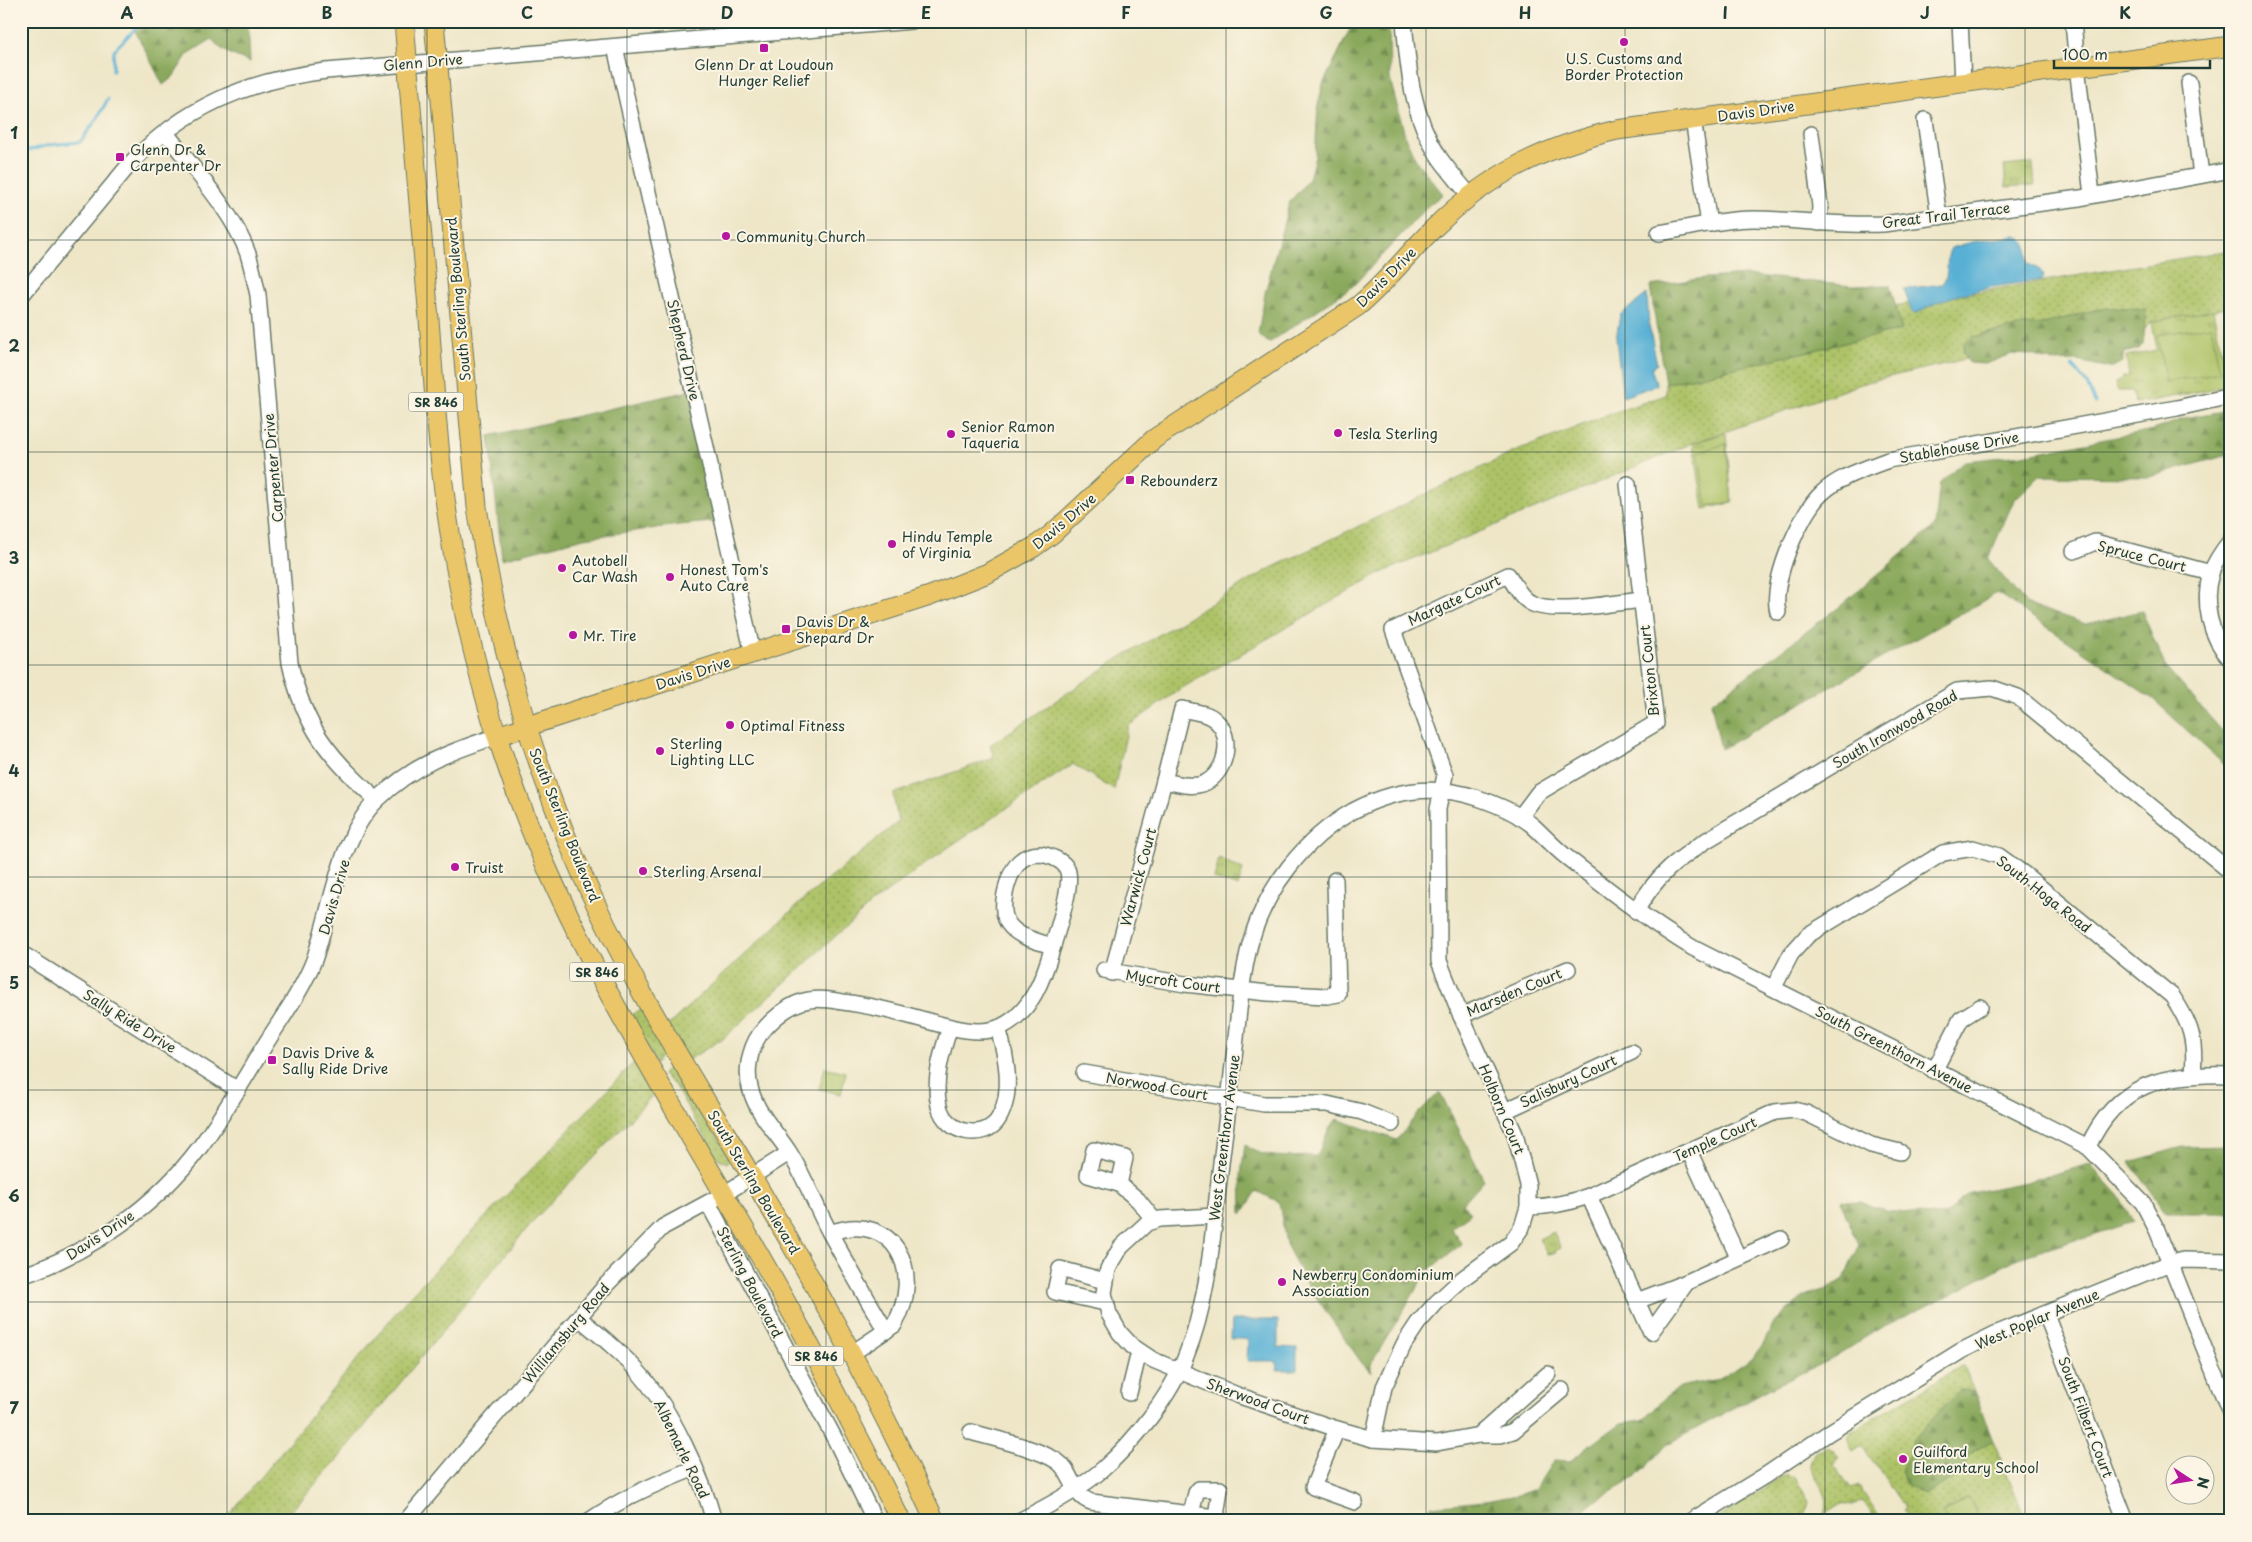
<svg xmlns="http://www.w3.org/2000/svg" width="2252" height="1542" viewBox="0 0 2252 1542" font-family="'Playpen Sans',sans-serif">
  <defs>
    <pattern id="grass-dots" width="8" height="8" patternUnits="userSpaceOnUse" patternTransform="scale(1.25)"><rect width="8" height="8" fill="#aec368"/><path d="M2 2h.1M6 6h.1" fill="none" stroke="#8da056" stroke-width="1.8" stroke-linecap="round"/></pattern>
    <pattern id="forest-firs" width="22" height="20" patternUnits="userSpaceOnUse" patternTransform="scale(1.25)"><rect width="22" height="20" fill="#8aa95c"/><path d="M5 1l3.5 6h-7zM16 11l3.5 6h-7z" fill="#708b4d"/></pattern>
    <pattern id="park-tufts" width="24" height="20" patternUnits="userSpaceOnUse" patternTransform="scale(1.25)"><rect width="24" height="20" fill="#aec368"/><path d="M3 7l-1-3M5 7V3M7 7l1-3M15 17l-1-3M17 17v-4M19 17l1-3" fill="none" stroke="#8da056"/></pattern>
  </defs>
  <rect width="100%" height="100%" fill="#fcf5e5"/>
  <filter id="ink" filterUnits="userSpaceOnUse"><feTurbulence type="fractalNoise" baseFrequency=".02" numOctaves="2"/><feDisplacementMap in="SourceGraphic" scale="10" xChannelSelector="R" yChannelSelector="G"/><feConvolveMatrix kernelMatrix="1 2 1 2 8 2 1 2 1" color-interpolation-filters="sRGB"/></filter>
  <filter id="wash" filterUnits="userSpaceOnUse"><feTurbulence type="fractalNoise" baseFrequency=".0096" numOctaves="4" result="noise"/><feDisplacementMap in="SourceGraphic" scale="20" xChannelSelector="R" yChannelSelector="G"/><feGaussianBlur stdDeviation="1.12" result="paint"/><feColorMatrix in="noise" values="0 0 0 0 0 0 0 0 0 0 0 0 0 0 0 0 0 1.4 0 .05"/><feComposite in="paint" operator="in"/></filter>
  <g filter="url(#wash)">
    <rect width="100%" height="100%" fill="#eee6c7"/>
    <!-- grass -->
    <g fill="url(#grass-dots)" stroke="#66804e">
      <path d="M2231 250V307L2152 322 2144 330 2146 318 2095 310 2044 324 1986 333 1963 352 1966 359 1867 382 1693 443 1381 573 1182 688 1128 726 1114 790 1073 764 946 849 872 903 724 1038 683 1063 664 1029 802 901 898 822 893 794 994 758 990 745 1115 661 1271 568 1512 453 1607 415 1666 395 1665 384 1901 330 1894 306Z"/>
      <path d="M644 1008 669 1048 656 1063 629 1016Z"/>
      <path d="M638 1058 657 1091 534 1220 337 1460 282 1521H224L408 1298Z"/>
      <path d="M675 1061 730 1159 727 1163 717 1158 675 1086 662 1074Z"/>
      <path d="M1963 1365 1974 1391 1959 1390 1961 1474 1969 1454 1993 1440 2026 1521H1983L1967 1497 1943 1512 1948 1521H1910L1902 1510 1904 1508 1862 1445 1853 1451C1849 1445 1846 1440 1849 1433Z"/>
      <path d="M1827 1447 1834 1451 1840 1458 1834 1465 1851 1488 1859 1485 1882 1521H1876L1862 1501 1853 1506 1841 1504 1824 1515C1831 1490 1815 1484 1810 1464L1814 1453Z"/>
      <path d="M1786 1474 1795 1477 1809 1502 1806 1513 1796 1521H1714Z"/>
    </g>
    <!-- forest -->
    <g fill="url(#forest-firs)" stroke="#547348">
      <path d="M130 21H248L250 62C235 56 221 52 212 39L188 54 173 77 163 85Z"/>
      <path d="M1354 21H1383L1389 26 1390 79 1406 139 1417 162 1443 194 1430 204 1353 286 1269 343 1258 334 1265 293 1289 203 1309 179 1315 157 1318 105 1323 84Z"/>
      <path d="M1747 275 1853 286 1890 285 1902 330 1665 384 1650 286 1705 278Z"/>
      <path d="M2115 307 2145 309 2146 318 2143 344 2138 349 2124 353 2122 362 2111 368 2077 361 2054 362 2032 355 2012 354 1985 364 1969 363 1963 352 1964 345 1972 337 2027 325 2044 324 2095 310Z"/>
      <path d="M693 390 722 521 679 525 584 538 502 559 489 436Z"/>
      <path d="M2231 410V454L2150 477 2039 476 2014 500 1988 559 2026 604 2086 624 2142 611 2165 666 2231 741V771L2153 699 1997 593 1721 749 1711 703 1838 608 1935 526 1940 482 1965 461 2023 455 2153 430 2189 417Z"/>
      <path d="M1440 1092 1484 1180 1463 1203 1470 1214 1451 1228 1462 1244 1427 1271 1371 1364V1373L1361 1362 1305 1281 1286 1244 1279 1202 1257 1191 1242 1214 1241 1175 1245 1144C1262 1161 1295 1156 1317 1156L1329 1129 1337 1119 1397 1140 1417 1114Z"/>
      <path d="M2231 1146V1213H2166L2130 1162 2182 1147Z"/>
      <path d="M2090 1164 2118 1194 2133 1222 2018 1258 1942 1299 1882 1327 1829 1360 1772 1387 1668 1444 1635 1478 1590 1504 1571 1521H1420L1421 1515 1431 1506 1485 1501 1518 1495 1535 1489 1554 1460 1570 1461 1621 1423 1642 1420 1660 1402 1679 1387 1720 1379 1754 1357 1763 1345 1773 1324 1787 1310 1807 1295 1828 1289 1844 1279 1859 1244 1845 1213 1841 1200 1860 1202 1886 1211 1941 1216 1949 1213 1961 1199 1970 1193 2026 1182Z"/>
      <path d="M1959 1390 1974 1391 1993 1440 1969 1454 1961 1474 1924 1495 1905 1485 1902 1471 1913 1440Z"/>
    </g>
    <!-- park -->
    <g fill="url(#park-tufts)" stroke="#66804e">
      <path d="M2033 163 2035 185 2006 187 2004 166Z"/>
      <path d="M2213 310 2228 386 2135 404 2132 391H2118L2115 383 2123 377 2129 376 2126 356 2157 350 2152 322Z"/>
      <path d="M1726 433 1732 503 1704 509 1693 443Z"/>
      <path d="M1219 858 1243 870 1238 887 1214 879Z"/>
      <path d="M825 1067 846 1072 841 1094 819 1089Z"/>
      <path d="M1553 1232 1561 1248 1555 1251 1556 1253 1547 1254 1539 1239Z"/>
    </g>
    <!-- garden -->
    <g fill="#aec368" stroke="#66804e">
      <path d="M2211 326 2220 372 2166 382 2157 335Z"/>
      <path d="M1726 444 1732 502 1707 506 1698 452Z"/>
      <path d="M1967 1497 1982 1521H1948L1943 1513Z"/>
    </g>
    <!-- water -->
    <g fill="#59b0d5" stroke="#3c7684">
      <path d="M2016 236C2030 242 2027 249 2028 263L2040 270 2044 277 2042 280C1997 286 1955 290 1915 314L1912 313 1904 289 1942 284C1951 273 1944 259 1951 248L1972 242Z"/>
      <path d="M1647 294 1649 325 1657 364 1651 368 1657 385 1623 397 1616 339 1620 315Z"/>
      <path d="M1232 1320H1278V1347L1297 1348V1370H1277L1276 1361H1247L1248 1339H1231Z"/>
    </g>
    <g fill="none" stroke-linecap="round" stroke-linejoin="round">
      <!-- stream -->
      <g stroke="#59b0d5" stroke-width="3">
        <path d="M113 70 114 50 143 21"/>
        <path d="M21 155 23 152 50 145 80 142 97 119 108 99"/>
        <path d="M2072 366 2087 384 2095 403"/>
      </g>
    </g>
  </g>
  <g filter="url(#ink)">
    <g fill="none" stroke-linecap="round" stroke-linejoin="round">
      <!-- minor casing -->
      <g stroke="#677867" stroke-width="18">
        <g id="minor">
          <path d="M1404 21C1408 69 1412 116 1439 157 1448 170 1460 183 1470 196"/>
          <path d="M1960 21 1963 82"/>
          <path d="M2073 21 2077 66 2092 195"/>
          <path d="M615 47 753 654"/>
          <path d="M2189 83 2201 175"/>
          <path d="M1693 119 1709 224"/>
          <path d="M1925 120 1939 217"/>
          <path d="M166 133C193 169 233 211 248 254 252 267 255 281 258 295L290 663C304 727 329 757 377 800"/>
          <path d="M1811 134 1820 206 1819 223"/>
          <path d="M1659 233C1689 228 1722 219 1753 219 1796 219 1839 226 1883 224L2080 198 2231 170"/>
          <path d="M21 296 129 165C184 107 248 80 326 71L912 21"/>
          <path d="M2231 540C2223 550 2215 561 2211 573 2202 603 2210 637 2231 660"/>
          <path d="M2074 551 2095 542 2211 573"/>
          <path d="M1778 612C1770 583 1800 513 1822 493 1840 476 1865 469 1888 460L2177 408 2231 396"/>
          <path d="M1182 709C1193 712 1207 712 1215 720 1235 736 1226 776 1202 784 1190 788 1176 783 1164 781Z"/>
          <path d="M1520 817 1538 793 1656 723 1628 484"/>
          <path d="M1041 854C1050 856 1063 860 1067 869 1074 883 1057 930 1053 946 1039 942 1021 938 1011 927 996 912 1007 876 1019 862 1025 856 1033 854 1041 854Z"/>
          <path d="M1636 911C1656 876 1674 862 1707 840L1957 691 1992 688 2018 697 2231 872"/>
          <path d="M21 953 238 1090"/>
          <path d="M1104 970 1185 984 1268 993 1327 996 1338 994 1335 880"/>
          <path d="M1112 973 1164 781"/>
          <path d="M1774 987 1791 954 1808 935 1943 853 1973 848 1999 856 2024 874 2172 996C2191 1024 2196 1040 2193 1074"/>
          <path d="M1461 1016 1568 969"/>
          <path d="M950 1027C942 1051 933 1081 939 1106 946 1135 986 1141 999 1118 1014 1091 1006 1055 998 1028"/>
          <path d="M1934 1071 1961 1019 1980 1007"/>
          <path d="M1084 1073 1264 1104H1327L1362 1112 1392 1124"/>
          <path d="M1505 1111 1632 1052"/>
          <path d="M2088 1147C2117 1082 2165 1073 2231 1075"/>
          <path d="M1094 1150 1125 1158 1119 1184 1088 1175Z"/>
          <path d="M1689 1151 1738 1257"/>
          <path d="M1119 1184 1138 1200 1154 1220"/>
          <path d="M1589 1196 1651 1332 1687 1282"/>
          <path d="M708 1203 836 1441 875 1521"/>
          <path d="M1528 1207C1551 1207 1569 1203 1589 1196L1775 1112 1794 1110 1806 1113 1871 1145 1900 1152"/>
          <path d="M1215 1216 1160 1219 1147 1223 1121 1247 1108 1269 1104 1293 1109 1314 1120 1333 1132 1346 1153 1360 1237 1395 1337 1429 1373 1439 1437 1443 1479 1435H1501L1513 1431 1562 1390"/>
          <path d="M830 1233C895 1209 925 1274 894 1325L851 1354"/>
          <path d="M21 1276C90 1253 156 1206 200 1147 223 1116 243 1081 263 1048 281 1019 302 991 314 960 331 911 339 836 378 799 414 764 450 752 497 736"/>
          <path d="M1105 1281 1060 1269 1055 1292 1105 1303"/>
          <path d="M1637 1301 1687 1282 1781 1239"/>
          <path d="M2046 1314 2126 1521"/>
          <path d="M579 1318C601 1336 623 1354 641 1375 671 1410 702 1476 714 1521"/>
          <path d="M886 1331C867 1299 848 1266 830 1233 816 1207 805 1177 789 1152 776 1132 758 1115 751 1091 745 1073 749 1050 760 1034 772 1019 790 1003 809 1000 820 998 831 1000 843 1002 875 1006 904 1014 935 1023 953 1028 979 1035 998 1028 1031 1015 1044 977 1053 946"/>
          <path d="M1129 1393 1139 1352"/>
          <path d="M1337 1429 1313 1487 1355 1502"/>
          <path d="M971 1432C996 1439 1036 1448 1057 1461 1073 1472 1071 1495 1091 1502L1216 1517 1220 1489H1199L1196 1493 1191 1514"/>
          <path d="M1479 1435 1548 1374"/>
          <path d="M1373 1439 1384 1387 1404 1344 1418 1323 1437 1302 1462 1279 1511 1243 1522 1227 1528 1207V1185L1515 1134 1461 1016 1439 961 1438 809 1445 775 1393 630 1508 575C1515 585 1521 599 1533 604 1556 614 1615 603 1641 600"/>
          <path d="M406 1521 606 1285 663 1227 724 1194 789 1153"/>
          <path d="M589 1521C622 1498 657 1483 695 1468"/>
          <path d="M1019 1521C1047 1507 1079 1490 1103 1469 1134 1442 1171 1395 1186 1356 1208 1302 1212 1240 1219 1181 1223 1143 1229 1104 1233 1065 1238 1025 1240 983 1250 944 1265 889 1304 839 1353 811 1392 790 1435 784 1478 798 1496 804 1517 813 1532 825 1543 835 1553 846 1564 855 1606 888 1648 921 1693 948L2088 1147 2143 1203 2157 1230 2231 1415"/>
          <path d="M1691 1521 1766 1475 1830 1432 1961 1351 1995 1334 2170 1263 2183 1260 2231 1261"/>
        </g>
      </g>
      <!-- major casing -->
      <g stroke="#677867" stroke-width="21">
        <g id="major">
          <path d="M404 21C412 120 420 220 429 319 434 386 438 453 448 520 460 602 479 685 506 763 558 919 646 1060 728 1201 790 1306 847 1412 901 1521"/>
          <path d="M434 21 477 507C495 628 527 745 575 858 624 974 694 1080 758 1187 822 1295 882 1407 935 1521"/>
          <path d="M497 736 930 596 988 573 1034 547 1052 534 1154 439 1358 306C1387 282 1409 252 1435 227 1489 174 1544 147 1617 130L2231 46"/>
        </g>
      </g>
      <!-- minor -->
      <use href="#minor" stroke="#fff" stroke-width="15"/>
      <!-- major -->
      <use href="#major" stroke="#ebc669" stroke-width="19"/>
    </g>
  </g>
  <!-- grid -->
  <path fill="none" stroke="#1f3d34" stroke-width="1" stroke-opacity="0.55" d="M227 21V1521M427 21V1521M627 21V1521M826 21V1521M1026 21V1521M1226 21V1521M1426 21V1521M1625 21V1521M1825 21V1521M2025 21V1521M21 240H2231M21 452H2231M21 665H2231M21 877H2231M21 1090H2231M21 1302H2231"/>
  <!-- markers -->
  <g fill="#b5179e" stroke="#fcf5e5" stroke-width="2">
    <circle cx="1624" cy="42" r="5"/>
    <rect x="759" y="43" width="10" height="10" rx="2.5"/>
    <rect x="115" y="152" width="10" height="10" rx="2.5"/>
    <circle cx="726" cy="236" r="5"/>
    <circle cx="1338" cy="433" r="5"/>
    <circle cx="951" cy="434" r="5"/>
    <rect x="1125" y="475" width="10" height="10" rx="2.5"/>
    <circle cx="892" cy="544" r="5"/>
    <circle cx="562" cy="568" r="5"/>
    <circle cx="670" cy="577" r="5"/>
    <rect x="781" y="624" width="10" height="10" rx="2.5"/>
    <circle cx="573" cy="635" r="5"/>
    <circle cx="730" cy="725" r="5"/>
    <circle cx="660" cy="751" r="5"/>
    <circle cx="455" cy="867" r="5"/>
    <circle cx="643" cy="871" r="5"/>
    <rect x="267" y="1055" width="10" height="10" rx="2.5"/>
    <circle cx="1282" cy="1282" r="5"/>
    <circle cx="1903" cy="1459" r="5"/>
  </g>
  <g text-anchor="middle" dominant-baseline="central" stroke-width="4" stroke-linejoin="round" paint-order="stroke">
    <!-- shield labels -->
    <g fill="#fcf5e5" stroke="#617469" stroke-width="1">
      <rect x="408.5" y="392.5" width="55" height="19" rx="4"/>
      <rect x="569.5" y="962.5" width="55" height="19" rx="4"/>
      <rect x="788.5" y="1346.5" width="55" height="19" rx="4"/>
    </g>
    <g font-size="12" font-weight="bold" fill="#1f3d34">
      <text x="436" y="402">SR 846</text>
      <text x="597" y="972">SR 846</text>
      <text x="816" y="1356">SR 846</text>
    </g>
    <!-- poi labels -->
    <g font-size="14" fill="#1f3d34" stroke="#fcf5e5" text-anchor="start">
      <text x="1624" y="58" text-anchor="middle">U.S. Customs and<tspan x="1624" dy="16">Border Protection</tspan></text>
      <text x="764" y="64" text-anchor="middle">Glenn Dr at Loudoun<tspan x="764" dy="16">Hunger Relief</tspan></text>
      <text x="130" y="149">Glenn Dr &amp;<tspan x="130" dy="16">Carpenter Dr</tspan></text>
      <text x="736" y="236">Community Church</text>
      <text x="961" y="426">Senior Ramon<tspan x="961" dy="16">Taqueria</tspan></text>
      <text x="1348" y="433">Tesla Sterling</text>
      <text x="1140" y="480">Rebounderz</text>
      <text x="902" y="536">Hindu Temple<tspan x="902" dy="16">of Virginia</tspan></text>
      <text x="572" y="560">Autobell<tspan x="572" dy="16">Car Wash</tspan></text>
      <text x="680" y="569">Honest Tom's<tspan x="680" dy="16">Auto Care</tspan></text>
      <text x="796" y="621">Davis Dr &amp;<tspan x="796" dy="16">Shepard Dr</tspan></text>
      <text x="583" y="635">Mr. Tire</text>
      <text x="740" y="725">Optimal Fitness</text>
      <text x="670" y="743">Sterling<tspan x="670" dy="16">Lighting LLC</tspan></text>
      <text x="465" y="867">Truist</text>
      <text x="653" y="871">Sterling Arsenal</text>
      <text x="282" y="1052">Davis Drive &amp;<tspan x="282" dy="16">Sally Ride Drive</tspan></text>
      <text x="1292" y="1274">Newberry Condominium<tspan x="1292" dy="16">Association</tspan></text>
      <text x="1913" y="1451">Guilford<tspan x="1913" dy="16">Elementary School</tspan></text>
    </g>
    <!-- street labels -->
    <g font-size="14" fill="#1f3d34" stroke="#fcf5e5">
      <text transform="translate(423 62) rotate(-5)">Glenn Drive</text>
      <text transform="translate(1756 111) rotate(-8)">Davis Drive</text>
      <text transform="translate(1946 215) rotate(-7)">Great Trail Terrace</text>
      <text transform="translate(1386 277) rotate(-45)">Davis Drive</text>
      <text transform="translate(458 299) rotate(-95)">South Sterling Boulevard</text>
      <text transform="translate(684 350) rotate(77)">Shepherd Drive</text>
      <text transform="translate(1959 447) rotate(-10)">Stablehouse Drive</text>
      <text transform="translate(273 468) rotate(-95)">Carpenter Drive</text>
      <text transform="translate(1064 521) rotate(-40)">Davis Drive</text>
      <text transform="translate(2142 556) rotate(14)">Spruce Court</text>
      <text transform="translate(1454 600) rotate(-25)">Margate Court</text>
      <text transform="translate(1649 671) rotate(-96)">Brixton Court</text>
      <text transform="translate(693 673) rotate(-18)">Davis Drive</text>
      <text transform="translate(1895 729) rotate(-30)">South Ironwood Road</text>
      <text transform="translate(565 825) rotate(68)">South Sterling Boulevard</text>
      <text transform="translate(1138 877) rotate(-75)">Warwick Court</text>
      <text transform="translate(2044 894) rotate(38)">South Hoga Road</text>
      <text transform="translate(334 897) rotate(-74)">Davis Drive</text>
      <text transform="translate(1173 981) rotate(8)">Mycroft Court</text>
      <text transform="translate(1514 992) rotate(-23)">Marsden Court</text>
      <text transform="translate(130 1021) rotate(32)">Sally Ride Drive</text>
      <text transform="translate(1894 1049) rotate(27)">South Greenthorn Avenue</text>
      <text transform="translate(1568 1081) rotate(-25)">Salisbury Court</text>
      <text transform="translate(1157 1086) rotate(10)">Norwood Court</text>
      <text transform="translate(1502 1109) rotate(67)">Holborn Court</text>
      <text transform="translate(1224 1138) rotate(-83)">West Greenthorn Avenue</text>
      <text transform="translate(1715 1139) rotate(-24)">Temple Court</text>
      <text transform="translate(754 1182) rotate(59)">South Sterling Boulevard</text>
      <text transform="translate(100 1235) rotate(-33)">Davis Drive</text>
      <text transform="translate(750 1282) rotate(62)">Sterling Boulevard</text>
      <text transform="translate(2037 1319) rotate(-23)">West Poplar Avenue</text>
      <text transform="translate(566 1333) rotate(-50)">Williamsburg Road</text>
      <text transform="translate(1258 1401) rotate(20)">Sherwood Court</text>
      <text transform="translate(2086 1417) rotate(69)">South Filbert Court</text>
      <text transform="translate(682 1449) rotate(64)">Albemarle Road</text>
    </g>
  </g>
  <!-- margin -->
  <rect width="2252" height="1542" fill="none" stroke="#fcf5e5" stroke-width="55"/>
  <!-- north arrow -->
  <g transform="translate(2190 1480) rotate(102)"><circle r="24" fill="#fcf5e5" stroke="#a4ab9e"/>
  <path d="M0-4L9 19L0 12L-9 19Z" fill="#b5179e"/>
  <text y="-8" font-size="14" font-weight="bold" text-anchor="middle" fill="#1f3d34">N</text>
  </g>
  <!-- scale -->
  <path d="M2054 60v8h156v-8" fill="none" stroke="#1f3d34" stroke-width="2.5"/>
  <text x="2062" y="60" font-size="15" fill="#1f3d34" stroke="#fcf5e5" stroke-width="4" paint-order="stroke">100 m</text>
  <rect x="28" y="28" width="2196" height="1486" fill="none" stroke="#1f3d34" stroke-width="2"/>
  <g font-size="16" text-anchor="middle" font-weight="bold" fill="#1f3d34">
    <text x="127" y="19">A</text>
    <text x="327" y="19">B</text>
    <text x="527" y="19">C</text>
    <text x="727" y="19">D</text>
    <text x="926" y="19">E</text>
    <text x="1126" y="19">F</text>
    <text x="1326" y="19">G</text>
    <text x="1525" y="19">H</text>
    <text x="1725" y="19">I</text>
    <text x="1925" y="19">J</text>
    <text x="2125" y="19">K</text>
    <text x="14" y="139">1</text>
    <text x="14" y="352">2</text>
    <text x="14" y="564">3</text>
    <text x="14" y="777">4</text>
    <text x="14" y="989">5</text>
    <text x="14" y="1202">6</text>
    <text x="14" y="1414">7</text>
  </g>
</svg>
